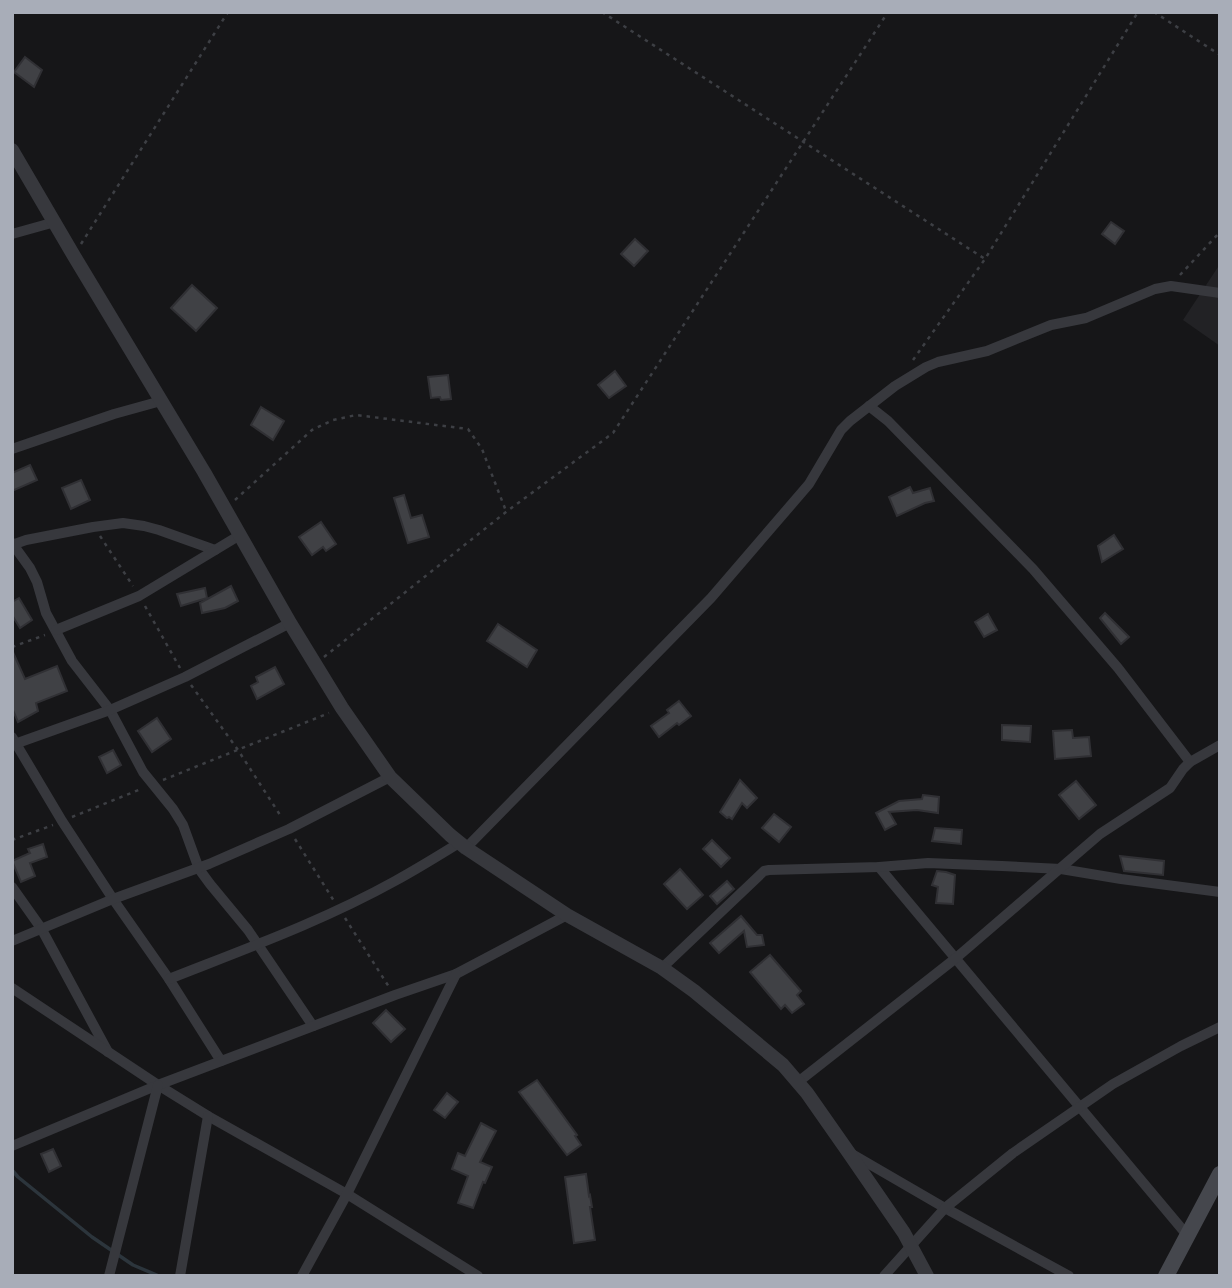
<svg xmlns="http://www.w3.org/2000/svg" width="1232" height="1288" viewBox="0 0 1232 1288" font-family="'Open Sans',sans-serif">
  <rect width="100%" height="100%" fill="#161618"/>
  <!-- built -->
  <path fill="#222225" d="M1220 264V346L1183 320Z"/>
  <g fill="none" stroke-linecap="round" stroke-linejoin="round">
    <!-- stream -->
    <path stroke="#2c353c" stroke-width="3.5" d="M12 1170 18 1177 92 1237 133 1265 159 1276"/>
  </g>
  <!-- building -->
  <g fill="#404145" stroke="#303034" stroke-width="2">
    <path d="M25 57 42 70 34 87 14 72Z"/>
    <path d="M1111 222 1124 231 1115 244 1102 234Z"/>
    <path d="M635 239 648 251 634 266 621 254Z"/>
    <path d="M192 285 217 308 196 331 171 308Z"/>
    <path d="M615 371 626 386 609 398 598 385Z"/>
    <path d="M448 375 451 399 441 400 440 397 431 398 428 377Z"/>
    <path d="M261 407 284 421 273 440 251 425Z"/>
    <path d="M30 465 37 480 12 491V473Z"/>
    <path d="M81 480 90 500 71 509 62 488Z"/>
    <path d="M910 487 913 493 930 488 934 501 925 503 897 516 889 497Z"/>
    <path d="M404 495 411 518 422 515 429 537 408 543 394 498Z"/>
    <path d="M321 522 336 544 326 551 323 547 312 555 299 537Z"/>
    <path d="M1114 535 1123 549 1102 562 1098 546Z"/>
    <path d="M231 586 238 601 225 608 202 613 200 603Z"/>
    <path d="M205 588 207 598 181 606 177 594Z"/>
    <path d="M19 598 32 620 20 628 12 615V602Z"/>
    <path d="M1105 613 1129 637 1121 644 1100 618Z"/>
    <path d="M988 614 997 630 984 637 975 622Z"/>
    <path d="M498 624 537 650 527 667 487 641Z"/>
    <path d="M12 650 25 679 57 666 67 691 36 703 38 711 18 722 12 708Z"/>
    <path d="M275 667 284 684 257 699 251 686 258 682 256 677Z"/>
    <path d="M679 701 691 716 679 725 677 723 659 737 651 726 669 713 667 710Z"/>
    <path d="M157 718 171 739 152 752 138 731Z"/>
    <path d="M1002 725 1031 726 1030 742 1002 740Z"/>
    <path d="M1072 730 1073 738 1089 737 1091 756 1055 759 1053 731Z"/>
    <path d="M113 750 121 765 107 773 99 757Z"/>
    <path d="M740 780 757 798 747 808 742 803 732 819 729 817 727 818 720 812Z"/>
    <path d="M1076 781 1096 805 1079 819 1059 795Z"/>
    <path d="M923 795 939 797 938 813 917 810 889 812 896 824 885 830 876 813 899 801 922 799Z"/>
    <path d="M774 814 791 827 779 842 762 828Z"/>
    <path d="M935 828 962 830 961 844 932 841Z"/>
    <path d="M712 840 730 858 721 867 703 849Z"/>
    <path d="M43 844 47 857 30 863 35 876 21 882 12 861 30 853 28 849Z"/>
    <path d="M1120 856 1164 861 1163 875 1124 871Z"/>
    <path d="M680 869 703 895 687 909 664 884Z"/>
    <path d="M937 871 946 872 955 875 953 904 936 903 938 887 932 885Z"/>
    <path d="M727 881 734 889 717 904 710 896Z"/>
    <path d="M741 916 757 935H762L764 945 747 947 744 931 719 953 710 943Z"/>
    <path d="M770 955 801 991 797 995 804 1004 792 1013 785 1005 781 1009 750 972Z"/>
    <path d="M386 1010 405 1029 391 1042 373 1023Z"/>
    <path d="M537 1080 577 1135 575 1136 581 1145 567 1155 519 1092Z"/>
    <path d="M447 1093 458 1102 445 1118 434 1110Z"/>
    <path d="M481 1123 496 1131 480 1162 492 1167 485 1183 483 1182 473 1208 458 1203 468 1176 452 1169 458 1153 465 1156Z"/>
    <path d="M53 1149 61 1166 49 1172 41 1154Z"/>
    <path d="M586 1174 589 1196 590 1195 592 1207H590L595 1240 574 1243 565 1177Z"/>
  </g>
  <g fill="none" stroke-linecap="round" stroke-linejoin="round">
    <!-- path -->
    <g stroke="#3d3f44" stroke-width="2.5" stroke-dasharray="3.5 5" stroke-linecap="butt">
      <path d="M602 12 985 259"/>
      <path d="M1154 12 1220 55"/>
      <path d="M81 244 228 12"/>
      <path d="M1180 275 1220 232"/>
      <path d="M913 360 985 259 1138 12"/>
      <path d="M235 500 312 430 333 420 356 415 468 429 482 449 506 511"/>
      <path d="M100 536 133 586"/>
      <path d="M145 606 180 668"/>
      <path d="M12 647 45 635"/>
      <path d="M324 657 506 512 613 433 888 12"/>
      <path d="M191 685 238 750 282 818"/>
      <path d="M163 780 329 713"/>
      <path d="M72 817 141 789"/>
      <path d="M295 839 334 901"/>
      <path d="M12 840 53 825"/>
      <path d="M345 918 389 987"/>
    </g>
    <!-- minor -->
    <g stroke="#37383d" stroke-width="10">
      <path d="M12 234 55 222"/>
      <path d="M869 406 888 421 1033 569 1118 668 1190 762"/>
      <path d="M12 449 114 414 161 401"/>
      <path d="M12 543 30 568 37 582 46 613 72 661 110 710 143 772 173 809 183 825 199 869 210 884 248 930 313 1026"/>
      <path d="M12 545 26 540 93 527 123 523 144 526 159 530 215 550"/>
      <path d="M56 630 139 596 240 535"/>
      <path d="M12 737 62 821 113 899 169 979 221 1061"/>
      <path d="M12 745 110 710 185 677 290 623"/>
      <path d="M466 848 711 598 809 484 841 430 850 421 895 386 926 367 938 362 987 351 1051 325 1086 318 1155 289 1171 286 1220 293"/>
      <path d="M879 867 1187 1235"/>
      <path d="M12 887 41 928 108 1052"/>
      <path d="M12 941 113 899 209 864 289 829 390 777"/>
      <path d="M662 968 764 871 769 870 879 867 928 863 1002 866 1061 869 1121 879 1220 892"/>
      <path d="M169 979C245 949 323 921 395 881 417 869 438 856 459 843"/>
      <path d="M12 988 158 1085 208 1116 347 1194 478 1276"/>
      <path d="M798 1082 956 958 1100 834 1170 788 1183 769 1190 762 1220 745"/>
      <path d="M12 1146 158 1085 395 995 456 974 567 915"/>
      <path d="M852 1154 945 1208 1069 1276"/>
      <path d="M109 1276 158 1085"/>
      <path d="M180 1276 208 1116"/>
      <path d="M302 1276 347 1194 456 974"/>
      <path d="M884 1276 945 1208 1013 1153 1113 1084 1181 1046 1220 1027"/>
    </g>
    <!-- tertiary -->
    <path stroke="#37383d" stroke-width="14" d="M12 150 74 256 204 472 290 623 342 708 390 777 450 835 466 848 567 915 662 968 694 991 783 1065 807 1093 849 1153 904 1233 927 1276"/>
    <!-- secondary -->
    <path stroke="#45474d" stroke-width="16" d="M1166 1276 1220 1174"/>
  </g>
  <!-- border -->
  <rect width="1232" height="1288" fill="none" stroke="#a8adb8" stroke-width="28"/>
</svg>
